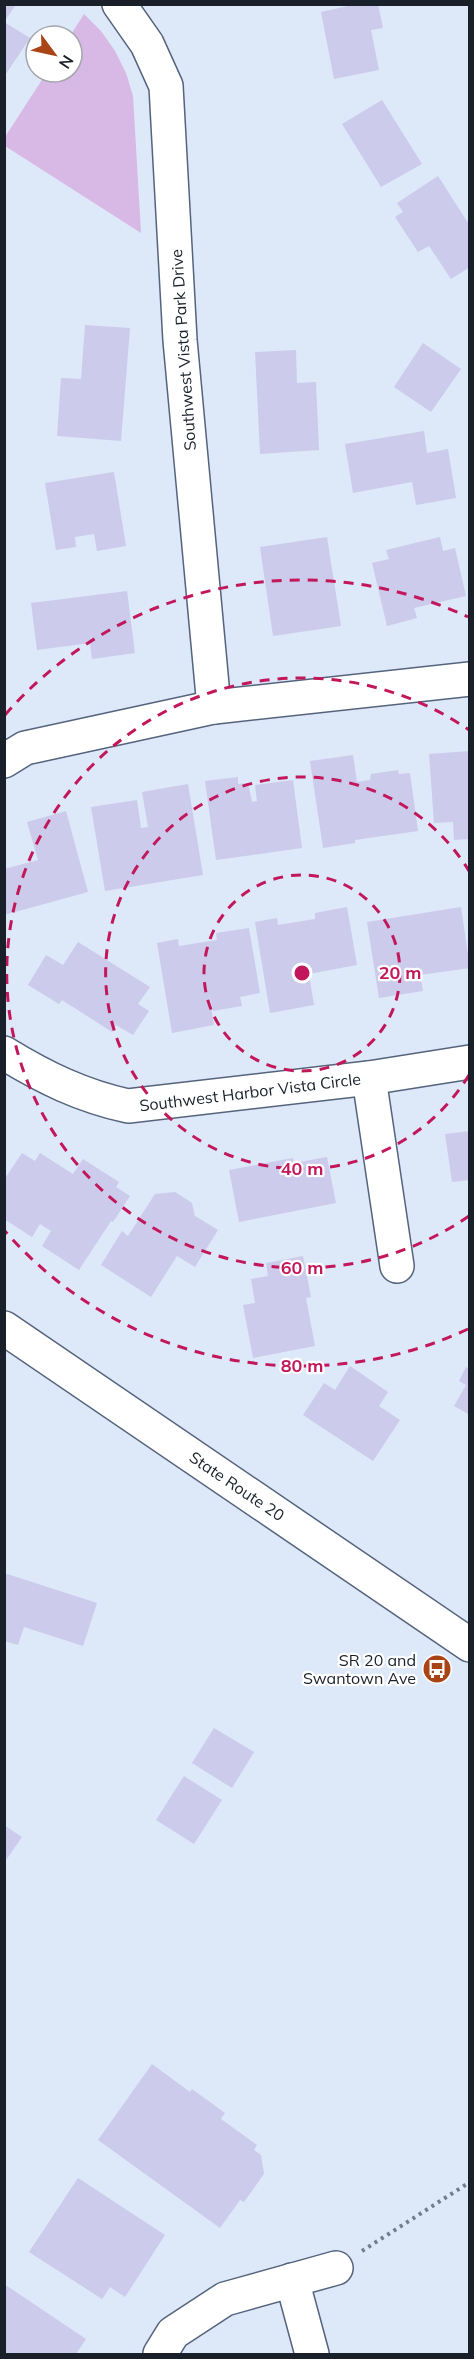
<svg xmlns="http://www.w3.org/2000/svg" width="474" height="2359" viewBox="0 0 474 2359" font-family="Mulish,sans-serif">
  <rect width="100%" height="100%" fill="#dde8f9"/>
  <!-- green -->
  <path fill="#d8b9e5" d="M84 14 101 31 115 51 126 73 133 96 141 233 5 146V137L47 72H72V36H70Z"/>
  <!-- building -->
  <g fill="#cccbeb">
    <path d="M4 4 15 6 4 22Z"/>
    <path d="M357 4H378L383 28 371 30 379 70 334 79 321 12Z"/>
    <path d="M4 22 30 38 4 77Z"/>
    <path d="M382 100 422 164 381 187 342 124Z"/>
    <path d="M438 176 470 226V267L451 279 429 246 418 252 395 217 403 212 397 203Z"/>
    <path d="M85 325 130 328 121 441 57 436 61 378 81 379Z"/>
    <path d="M423 343 461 369 431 412 394 387Z"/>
    <path d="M296 350 297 383 316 382 319 450 260 454 255 352Z"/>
    <path d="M424 431 427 453 448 449 456 498 416 505 412 482 353 493 345 444Z"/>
    <path d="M114 472 126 546 97 551 94 534 75 537 76 547 56 550 45 483Z"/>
    <path d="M327 537 341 626 273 636 260 547Z"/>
    <path d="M440 537 443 551 455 548 466 596 414 608 417 618 387 626 372 563 389 559 386 550Z"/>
    <path d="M127 591 135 653 92 659 90 643 37 650 31 603Z"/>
    <path d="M470 751V839L454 840 453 822 434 823 429 754Z"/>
    <path d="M353 755 357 782 370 780 371 774 398 770 399 774 410 773 418 831 355 840V843L323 848 310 761Z"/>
    <path d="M238 777V784L248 783 252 802 257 801 255 785 293 780 302 848 216 860 205 781Z"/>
    <path d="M188 784 203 875 105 891 91 807 137 800 141 828 148 827 142 792Z"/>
    <path d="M66 811 88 892 4 915V869L38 860 27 822Z"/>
    <path d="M347 907 357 965 309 974 314 1005 270 1013 255 922 277 918 278 925 315 919V913Z"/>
    <path d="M461 907 470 968 420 975 423 991 379 998 367 922Z"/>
    <path d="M249 928 260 993 240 997 242 1006 213 1011 209 993 214 1025 172 1033 157 943 178 939 179 946 217 940 216 933Z"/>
    <path d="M78 942 150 987 138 1004 149 1011 133 1035 116 1025 112 1032 62 1000 59 1004 28 985 46 955 63 965Z"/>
    <path d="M470 1131V1180L452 1182 445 1134Z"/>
    <path d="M22 1153 35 1161 40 1153 73 1174 83 1159 119 1182 116 1187 130 1196 113 1222 111 1221 79 1270 42 1246 51 1231 40 1224 32 1237 4 1219V1180Z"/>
    <path d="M327 1157 336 1203 239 1222 229 1170 293 1158 294 1163Z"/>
    <path d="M175 1192 192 1203 195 1216 218 1230 195 1267 177 1256 151 1297 101 1265 122 1231 128 1236 155 1194Z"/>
    <path d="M303 1256 311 1297 306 1298 315 1346 253 1358 243 1305 255 1303 251 1279 268 1276 266 1263Z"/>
    <path d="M350 1366 388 1392 379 1406 400 1420 373 1461 303 1415 324 1383 335 1390Z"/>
    <path d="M466 1367 470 1369V1415L454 1406 466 1385 459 1381Z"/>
    <path d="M4 1573 97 1603 83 1646 24 1627 18 1645 4 1641Z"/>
    <path d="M214 1728 254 1752 232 1788 192 1763Z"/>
    <path d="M184 1776 222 1800 194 1844 156 1820Z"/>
    <path d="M4 1825 22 1837 4 1863Z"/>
    <path d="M152 2064 190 2092 192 2089 225 2113 221 2119 257 2145 254 2150 261 2155 264 2174 244 2202 240 2200 220 2228 98 2140Z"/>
    <path d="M78 2178 165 2235 125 2297 110 2287 102 2299 29 2252Z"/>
    <path d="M4 2284 86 2339 76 2354H4Z"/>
  </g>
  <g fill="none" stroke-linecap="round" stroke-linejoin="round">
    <!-- minor casing -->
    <g stroke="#54647c" stroke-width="36">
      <g id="minor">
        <path d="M119 4 147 44 166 86 180 340 214 707"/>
        <path d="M4 761 25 748 214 707 470 679"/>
        <path d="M4 1053C45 1078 82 1096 128 1106L369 1078 470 1062"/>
        <path d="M369 1078 397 1266"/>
        <path d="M292 2280 312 2354"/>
        <path d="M160 2354 173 2333 225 2299 336 2268"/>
      </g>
    </g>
    <!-- major casing -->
    <g stroke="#54647c" stroke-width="36">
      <path id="major" d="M4 1328 470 1645"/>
    </g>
    <!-- path -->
    <path stroke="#737c89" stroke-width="4" stroke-dasharray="3 4.5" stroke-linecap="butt" d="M362 2251 470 2182"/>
    <!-- minor -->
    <use href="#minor" stroke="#fff" stroke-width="33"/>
    <!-- major -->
    <use href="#major" stroke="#fff" stroke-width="33"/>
  </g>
  <!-- distance rings -->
  <g fill="none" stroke="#c2185b" stroke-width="3" stroke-dasharray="10 8">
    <circle cx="302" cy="973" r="98"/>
    <path d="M469 1075A196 196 0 1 1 469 871"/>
    <path d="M469 1216A295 295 0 1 1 469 730"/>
    <path d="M468 1329A393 393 0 0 1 5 1231M5 715A393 393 0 0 1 468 617"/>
  </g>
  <!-- icons -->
  <defs>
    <g id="bus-disc" transform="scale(1.5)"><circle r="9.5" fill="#a94417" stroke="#fff"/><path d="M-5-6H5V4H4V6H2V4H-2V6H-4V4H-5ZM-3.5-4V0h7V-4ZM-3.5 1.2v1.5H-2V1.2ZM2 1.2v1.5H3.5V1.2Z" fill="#fff"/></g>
  </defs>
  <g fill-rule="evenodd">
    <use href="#bus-disc" x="437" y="1669"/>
  </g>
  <g text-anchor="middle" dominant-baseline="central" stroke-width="4.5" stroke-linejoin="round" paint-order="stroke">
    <!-- street labels -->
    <g font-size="16" fill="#19202a" stroke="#fff">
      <text transform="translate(183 350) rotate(-94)">Southwest Vista Park Drive</text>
      <text transform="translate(250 1092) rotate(-7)">Southwest Harbor Vista Circle</text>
      <text transform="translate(237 1486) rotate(34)">State Route 20</text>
    </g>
    <!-- poi labels -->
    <g font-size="16" fill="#19202a" stroke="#fff" text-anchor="end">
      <text x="416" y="1660">SR 20 and<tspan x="416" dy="18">Swantown Ave</tspan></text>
    </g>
  </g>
  <circle cx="302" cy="973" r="9" fill="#c2185b" stroke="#fff" stroke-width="3"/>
  <g font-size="18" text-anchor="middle" font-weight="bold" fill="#c2185b" stroke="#fff" stroke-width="4.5" stroke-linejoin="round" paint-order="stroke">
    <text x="400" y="979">20 m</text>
    <text x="302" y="1175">40 m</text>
    <text x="302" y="1274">60 m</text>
    <text x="302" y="1372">80 m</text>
  </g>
  <!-- border -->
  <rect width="474" height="2359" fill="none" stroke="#19202a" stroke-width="12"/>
  <!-- north arrow -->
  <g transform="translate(54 54) rotate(123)"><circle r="28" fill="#ffffff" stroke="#a3a6aa" stroke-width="1.5"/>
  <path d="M0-4.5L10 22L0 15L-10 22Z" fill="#a94417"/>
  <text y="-9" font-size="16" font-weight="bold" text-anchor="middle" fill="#19202a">N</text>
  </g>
</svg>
